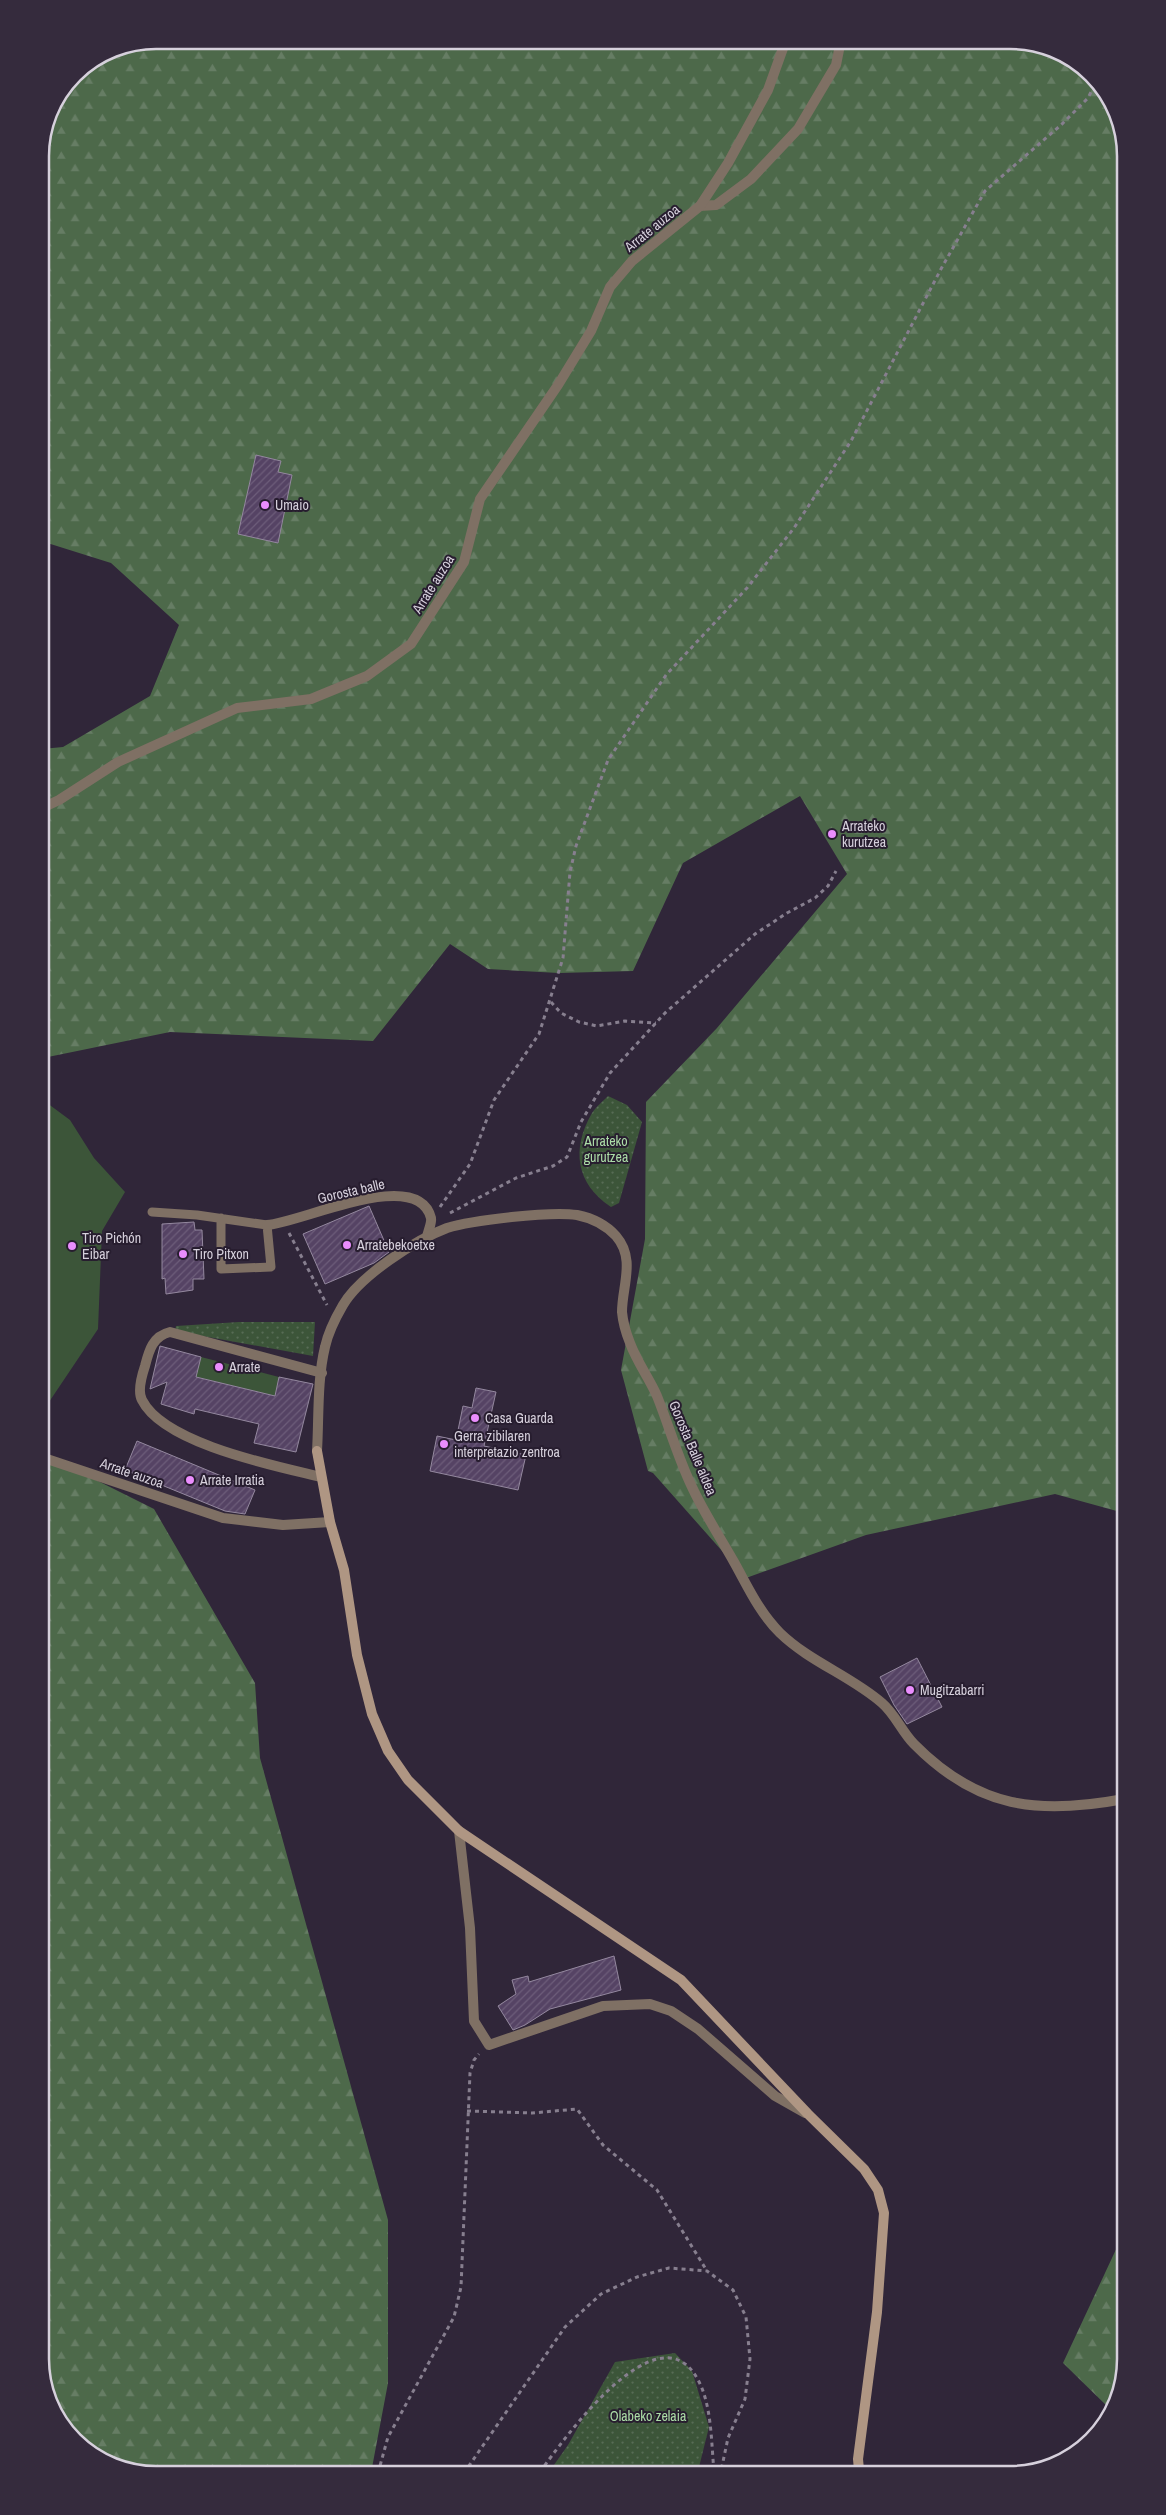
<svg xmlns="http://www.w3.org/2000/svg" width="1166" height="2515" viewBox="0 0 1166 2515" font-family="'Archivo Narrow',sans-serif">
  <defs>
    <pattern id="grass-dots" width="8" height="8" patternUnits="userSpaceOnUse" patternTransform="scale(1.25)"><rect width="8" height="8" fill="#3c5539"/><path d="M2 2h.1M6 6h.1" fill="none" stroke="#576c55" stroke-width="1.8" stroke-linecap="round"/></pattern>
    <pattern id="forest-firs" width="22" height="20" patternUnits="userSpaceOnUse" patternTransform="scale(1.25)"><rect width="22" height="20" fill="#4d694a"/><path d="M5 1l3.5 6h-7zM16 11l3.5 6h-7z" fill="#667d64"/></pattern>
    <pattern id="building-hatch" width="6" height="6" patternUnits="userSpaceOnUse" patternTransform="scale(1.25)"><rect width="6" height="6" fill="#554364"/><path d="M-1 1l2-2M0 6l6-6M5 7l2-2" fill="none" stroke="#6d5d7a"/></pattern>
  </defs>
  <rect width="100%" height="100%" fill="#302639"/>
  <!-- grass -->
  <g fill="url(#grass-dots)">
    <path d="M608 1096 627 1105 642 1122 619 1203 611 1207C576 1184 571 1149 592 1113 596 1107 603 1101 608 1096Z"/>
    <path d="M239 1322H315L313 1356 175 1331 176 1326Z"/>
    <path d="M675 2353 692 2371 709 2427 698 2471 549 2472 568 2445 615 2362Z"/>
  </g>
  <!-- forest -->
  <g fill="url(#forest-firs)">
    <path d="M156 40H1018L1081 64 1120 118 1124 1513 1055 1494 866 1535 746 1578 653 1473 648 1471 621 1370 645 1239 646 1102 717 1028 847 874 800 796 683 863 633 971 559 973 488 969 450 944 373 1041 170 1032 43 1058 42 749 63 747 150 696 179 625 111 563 41 541 40 148 49 111 74 74 112 49Z"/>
    <path d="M44 1454 154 1509 255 1683 260 1758 388 2220V2383L371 2473 148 2475 85 2451 46 2397Z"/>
    <path d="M1126 2228V2360L1111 2410 1063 2363Z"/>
  </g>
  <!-- garden -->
  <g fill="#3c5539">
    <path d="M43 1103H47L70 1120 94 1158 125 1192 102 1231 98 1329 47 1405 44 1406Z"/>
    <path d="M201 1357 279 1377 275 1396 196 1377Z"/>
  </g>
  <!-- building -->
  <g fill="url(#building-hatch)" stroke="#94889f">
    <path d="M256 455 281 461 278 472 292 475 278 543 238 534Z"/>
    <path d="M369 1206 389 1252 374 1263 325 1284 303 1234Z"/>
    <path d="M194 1222 195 1230H202L204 1279H193V1290L166 1294 165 1278 162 1279V1224Z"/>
    <path d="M160 1346 201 1357 196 1377 275 1396 279 1377 313 1384 296 1452 254 1443 259 1424 195 1409 194 1414 161 1404 167 1382 150 1389Z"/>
    <path d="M476 1388 496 1392 484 1446 526 1455 518 1490 430 1471 437 1436 456 1440 463 1406 472 1408Z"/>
    <path d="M137 1441 255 1490 245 1514 225 1511 125 1470Z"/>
    <path d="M917 1658 942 1707 907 1724 894 1705 880 1677Z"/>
    <path d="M614 1956 621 1990 550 2009 525 2025 513 2030 498 2006 516 1994 512 1980 528 1976 529 1982Z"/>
  </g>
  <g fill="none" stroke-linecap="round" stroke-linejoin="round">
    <!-- path -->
    <g stroke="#877f8f" stroke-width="3" stroke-dasharray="4 4" stroke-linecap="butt">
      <path d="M551 1002 561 1013 579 1022 597 1026 625 1021 656 1023"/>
      <path d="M440 1207 470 1164 494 1100 539 1034 563 958 570 872 576 846 608 760 666 675 747 588 794 528 851 441 941 269 985 191 1061 125 1088 98 1095 84"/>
      <path d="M450 1213 516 1178 553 1166 567 1157 581 1122 610 1073 665 1013 755 934 787 913 815 898 828 886 836 871"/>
      <path d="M289 1233 327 1305"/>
      <path d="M467 2111 532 2113 577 2109 603 2145 657 2190 707 2271"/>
      <path d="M540 2472C563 2440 657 2308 697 2378 712 2404 711 2441 714 2471"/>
      <path d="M378 2473 388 2437 454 2317 461 2287 470 2073 474 2060 479 2054"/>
      <path d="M464 2473 565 2327 601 2294 637 2277 669 2268 707 2271 733 2290 746 2317 750 2359 745 2399 728 2438 721 2471"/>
    </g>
    <!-- lane -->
    <path stroke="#7f7064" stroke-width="9" d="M152 1212 197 1215 267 1225 271 1267 221 1269V1218"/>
    <!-- street -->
    <g stroke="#7f7064" stroke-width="10">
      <path d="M700 206 716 205 751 179 798 129 836 65 841 40"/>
      <path d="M42 808 59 800 118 762 237 708 311 699 367 676 411 644 464 562 480 499 558 385 591 331 610 287 632 261 700 206 728 163 768 90 786 40"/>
      <path d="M267 1225C303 1222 418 1166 431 1218 432 1223 428 1231 427 1237"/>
      <path d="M317 1451C319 1418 317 1380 325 1347 328 1333 336 1317 343 1305 360 1276 415 1240 447 1228 472 1220 551 1211 577 1215 592 1218 606 1225 616 1236 636 1259 622 1286 622 1312 623 1323 626 1333 630 1343 637 1362 649 1378 657 1396 669 1426 678 1458 692 1487 704 1513 720 1537 734 1562 748 1587 759 1612 780 1633 810 1662 851 1676 882 1703 895 1714 902 1732 914 1744 978 1809 1039 1815 1124 1799"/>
      <path d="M44 1458 223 1518 283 1525 330 1522"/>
      <path d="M321 1477C276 1466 164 1444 142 1400 137 1391 142 1375 145 1366 149 1350 153 1336 170 1332L322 1373"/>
      <path d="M459 1831 470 1928 474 2021 489 2045 603 2006 650 2004 671 2011 698 2029 775 2096 805 2113"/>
    </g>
    <!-- secondary -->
    <path stroke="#af9683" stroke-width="10" d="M317 1451 330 1522 344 1570 357 1655 372 1714 388 1751 408 1780 459 1831 681 1980 808 2114 864 2169 878 2190 884 2213 877 2312 858 2459 859 2470"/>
  </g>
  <!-- markers -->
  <g fill="#ea8dfd" stroke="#271d2f" stroke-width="2">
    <circle cx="265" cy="505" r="5"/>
    <circle cx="832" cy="834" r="5"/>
    <circle cx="347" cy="1245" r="5"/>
    <circle cx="72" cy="1246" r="5"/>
    <circle cx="183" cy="1254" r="5"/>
    <circle cx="219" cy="1367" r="5"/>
    <circle cx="475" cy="1418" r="5"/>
    <circle cx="444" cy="1444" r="5"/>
    <circle cx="190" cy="1480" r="5"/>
    <circle cx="910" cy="1690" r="5"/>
  </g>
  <g text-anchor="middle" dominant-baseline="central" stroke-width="4" stroke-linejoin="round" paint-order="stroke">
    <!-- street labels -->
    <g font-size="14" fill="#d6d0dc" stroke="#271d2f">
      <text transform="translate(652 228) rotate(-39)">Arrate auzoa</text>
      <text transform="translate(433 584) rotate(-58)">Arrate auzoa</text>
      <text transform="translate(351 1191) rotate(-13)">Gorosta balle</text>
      <text transform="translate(693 1448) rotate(67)">Gorosta Balle aldea</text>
      <text transform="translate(132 1473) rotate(19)">Arrate auzoa</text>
    </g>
    <!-- poi labels -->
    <g font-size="14" fill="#d6d0dc" stroke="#271d2f" text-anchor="start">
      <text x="275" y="505">Umaio</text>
      <text x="842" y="826">Arrateko<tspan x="842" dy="16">kurutzea</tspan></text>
      <text x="82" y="1238">Tiro Pichón<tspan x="82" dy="16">Eibar</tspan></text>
      <text x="357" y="1245">Arratebekoetxe</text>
      <text x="193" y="1254">Tiro Pitxon</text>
      <text x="229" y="1367">Arrate</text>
      <text x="485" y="1418">Casa Guarda</text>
      <text x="454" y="1436">Gerra zibilaren<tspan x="454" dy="16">interpretazio zentroa</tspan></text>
      <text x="200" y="1480">Arrate Irratia</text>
      <text x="920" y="1690">Mugitzabarri</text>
    </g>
    <!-- park labels -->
    <g font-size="14" fill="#acdda7" stroke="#271d2f">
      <text x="606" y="1141">Arrateko<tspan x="606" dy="16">gurutzea</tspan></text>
      <text x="648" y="2416">Olabeko zelaia</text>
    </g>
  </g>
  <!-- crop -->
  <path d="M0 0H1166V2515H0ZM156 49H1010A107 107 0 0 1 1117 156V2359A107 107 0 0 1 1010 2466H156A107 107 0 0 1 49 2359V156A107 107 0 0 1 156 49Z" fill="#352b3d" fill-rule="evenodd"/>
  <path fill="none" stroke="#d6d0dc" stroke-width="2.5" d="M156 49H1010A107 107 0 0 1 1117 156V2359A107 107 0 0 1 1010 2466H156A107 107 0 0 1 49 2359V156A107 107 0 0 1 156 49Z"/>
</svg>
